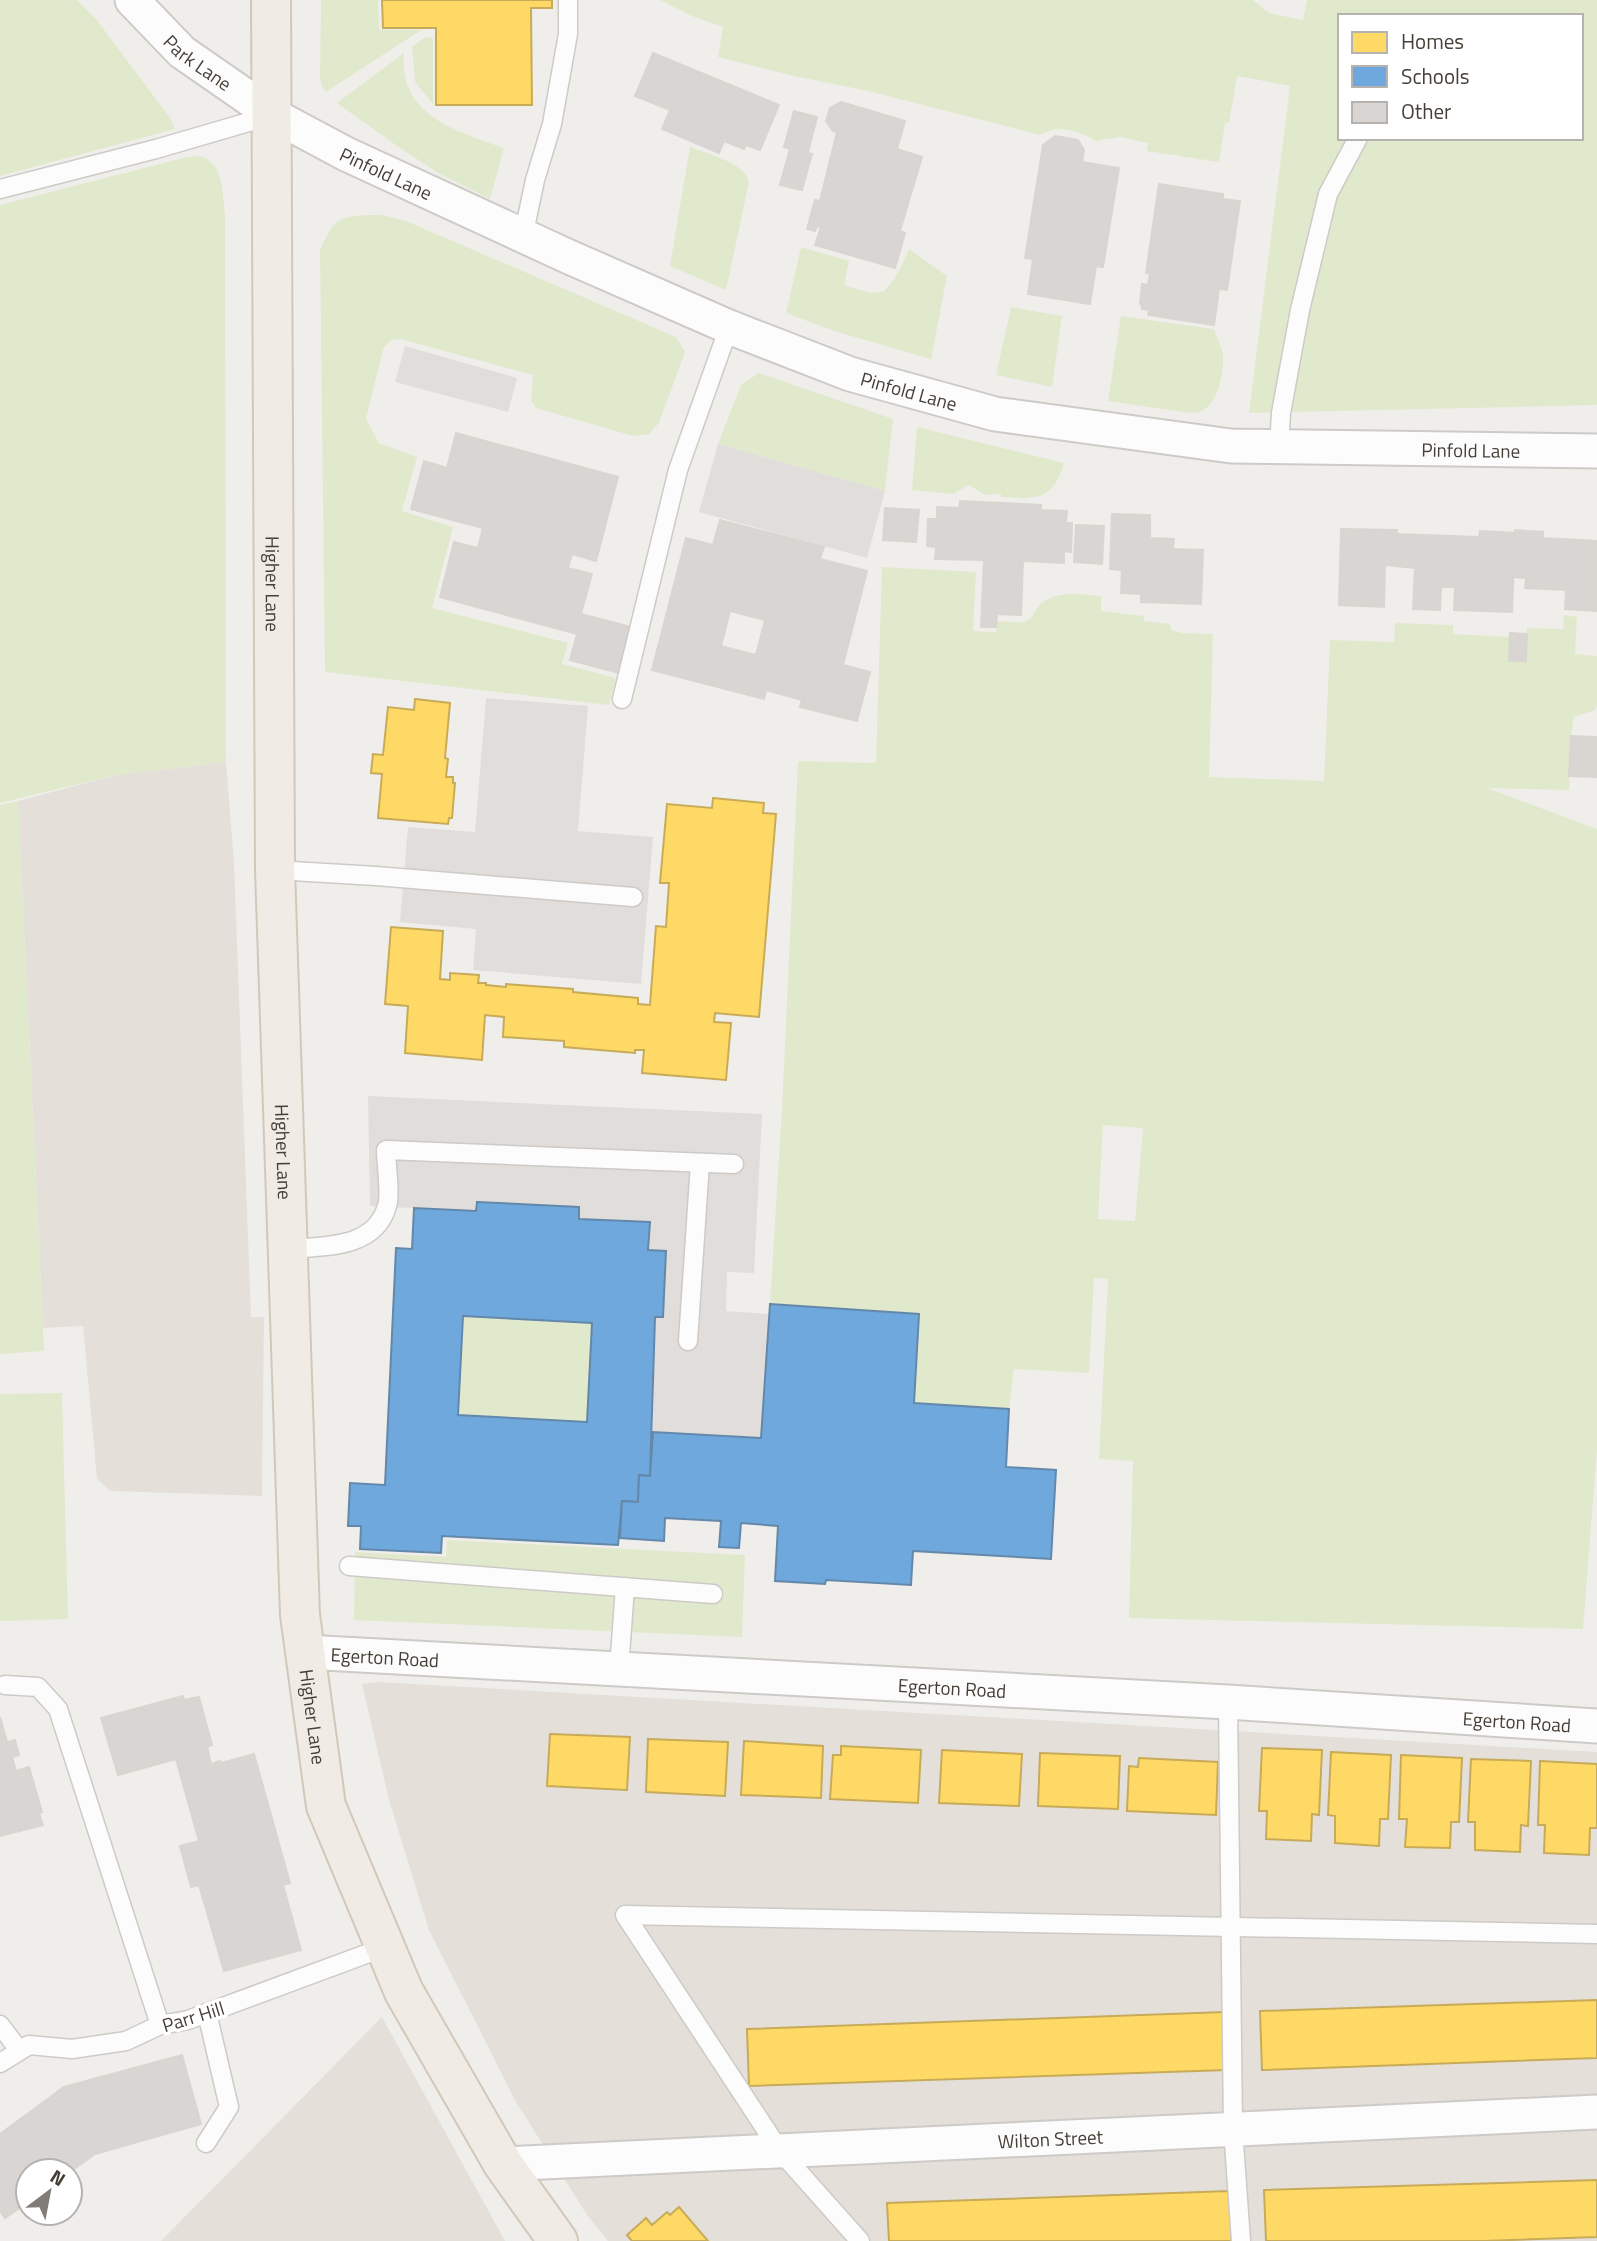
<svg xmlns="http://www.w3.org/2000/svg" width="1597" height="2241" viewBox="0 0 1597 2241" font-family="'Titillium Web',sans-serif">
  <rect width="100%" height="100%" fill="#f0eeeb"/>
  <!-- residential -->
  <g fill="#e4dfd9">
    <path d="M226 762 234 863 251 1317H264L262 1496 110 1491 97 1478 83 1326 43 1328 18 801 116 775Z"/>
    <path d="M379 1682 1597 1752V2241H608L587 2215 516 2102 429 1930 389 1800 362 1684Z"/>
    <path d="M382 2017 505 2241H161Z"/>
  </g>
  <!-- green -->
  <g fill="#e1e9cd" fill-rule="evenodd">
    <path d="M0 0H77L96 19 170 118 175 129 0 176Z"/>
    <path d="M321 0H378L379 30H421L326 92 322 86 320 77Z"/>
    <path d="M660 0H1253L1269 13 1303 20 1307 0H1597V405L1249 413 1290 86 1237 76 1229 123H1225L1219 162 1147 151 1148 143 1120 137 1095 141C1080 130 1057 124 1040 135L868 91 794 76 718 57 723 27 692 16ZM1340 16H1581V138H1340Z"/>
    <path d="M425 37 433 38V104L415 82 412 47Z"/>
    <path d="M404 53C398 115 456 131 504 148L490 199 440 174 400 148 337 103Z"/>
    <path d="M690 147C707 154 745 162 749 182L726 290 670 266Z"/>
    <path d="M199 156C225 163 222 193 225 214L226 762 116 775 0 803V205L187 157Z"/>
    <path d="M365 215H382L406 221 660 330 677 338 685 352 659 423 649 434 633 436 536 408 531 400 533 375 400 339 391 340 383 349 366 419 379 443 417 457 402 511 453 527 432 608 568 643 562 664 616 678 609 705 325 672 320 250C333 222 334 218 365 215Z"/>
    <path d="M801 247 849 261 844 285 870 293 883 292C896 280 902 265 909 249L947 276 931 359 834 331 786 313Z"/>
    <path d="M1011 307 1062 316 1052 387 996 375Z"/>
    <path d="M1121 316 1214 329C1217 338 1222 348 1223 356 1224 372 1218 400 1205 409 1199 414 1191 413 1183 412L1108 401Z"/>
    <path d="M759 373 893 419 885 491 718 444 741 385Z"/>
    <path d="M917 427 1064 463C1053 501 1037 499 1001 497V494L985 495 969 485 953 494 912 490Z"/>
    <path d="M882 567 976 572 973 631 996 632 997 621C1005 621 1018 624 1026 621 1034 618 1035 609 1040 604 1057 590 1081 594 1101 596V611L1144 616V621L1170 624 1171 630 1183 633 1213 634 1209 777 1324 781 1330 640 1394 642 1395 623 1453 625V634L1510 637 1509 660 1525 661 1527 628 1563 629 1564 615 1577 617 1575 654 1597 656V706L1595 710 1574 717 1571 736 1569 790 1487 788 1597 829V1450L1583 1629 1129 1618 1133 1461 1099 1459 1108 1279 1094 1278 1089 1373 1014 1369 1009 1409 914 1403 919 1314 770 1304 782 1109 798 761 876 763ZM1103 1125 1143 1128 1135 1221 1098 1219Z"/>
    <path d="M18 801 44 1351 0 1354V805Z"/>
    <path d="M463 1316 592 1323 587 1422 458 1415Z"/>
    <path d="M62 1393 68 1619 0 1621V1394Z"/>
    <path d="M447 1540 745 1555 742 1637 354 1620 355 1552 446 1557Z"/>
  </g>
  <!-- parking -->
  <g fill="#e0dddb">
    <path d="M405 346 517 378 508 412 395 382Z"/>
    <path d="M718 444 885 491 867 558 699 512Z"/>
    <path d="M486 698 588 706 578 831 653 837 641 984 473 970 476 929 400 922 408 827 475 832Z"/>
    <path d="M368 1096 762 1114 754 1273 727 1272 726 1311 769 1314 761 1438 653 1432 655 1317H663L666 1251 648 1250 649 1222 579 1219V1207L477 1202 476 1211 370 1206Z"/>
  </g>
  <!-- homes -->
  <g fill="#ffd966" stroke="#c8ab58" stroke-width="2">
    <path d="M382 0H552V8H531L532 105H436V28H383Z"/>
    <path d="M415 699 450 703 445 758 448 759 446 777H453V783H455L452 818H449L448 824 378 818 382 774 371 773 373 754 383 755 388 707 414 710Z"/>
    <path d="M713 798 764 803 763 813 776 814 759 1017 715 1013 714 1022 731 1023 726 1080 642 1073 644 1050H635V1053L564 1047V1041L503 1037 504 1017 485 1015 482 1060 405 1053 408 1006 385 1004 391 927 443 931 440 979 450 980V973L479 975 478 983H486V985L506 987V984L573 989V992L638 998V1004L650 1005 656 926 666 927 669 883H660L667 804 712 808Z"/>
    <path d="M550 1734 630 1737 627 1790 547 1786Z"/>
    <path d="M648 1739 728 1742 725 1796 646 1792Z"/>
    <path d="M744 1741 823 1746 821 1798 741 1795Z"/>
    <path d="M841 1746 921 1750 918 1803 830 1799 833 1755H841Z"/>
    <path d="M1262 1748 1322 1750 1319 1815 1312 1814 1311 1841 1266 1839 1267 1811H1259Z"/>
    <path d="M942 1750 1022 1754 1019 1806 939 1803Z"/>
    <path d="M1331 1752 1391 1755 1388 1819H1380L1379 1846 1335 1843V1816L1328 1815Z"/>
    <path d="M1040 1753 1120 1756 1118 1809 1038 1806Z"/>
    <path d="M1401 1755 1462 1758 1459 1822H1451L1450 1848 1405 1847 1407 1819H1399Z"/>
    <path d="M1139 1758 1218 1762 1216 1815 1127 1811 1129 1766 1138 1767Z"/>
    <path d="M1471 1759 1531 1761 1528 1826 1521 1825 1520 1852 1475 1850V1822H1468Z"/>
    <path d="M1540 1761 1597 1764V1828H1590L1589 1855 1544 1853 1545 1825H1538Z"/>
    <path d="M1597 2000V2058L1262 2070 1260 2011Z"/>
    <path d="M1225 2012 1227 2070 749 2086 747 2029Z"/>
    <path d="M1597 2180V2237L1484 2241H1266L1264 2190Z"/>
    <path d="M1229 2191 1232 2241H889L887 2203Z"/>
    <path d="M679 2207 708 2241H632L627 2235 646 2218 652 2225 667 2212 670 2215Z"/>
  </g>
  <!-- schools -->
  <g fill="#6fa8dc" stroke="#6388aa" stroke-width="2" fill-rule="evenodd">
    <path d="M477 1202 579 1207V1219L650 1222 648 1250 666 1251 663 1317H655L650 1476 639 1475 638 1502 622 1501 618 1545 442 1536 441 1553 360 1549 361 1526H348L350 1483 385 1485 396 1248 412 1249 414 1208 476 1211ZM463 1316 592 1323 587 1422 458 1415Z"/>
    <path d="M770 1304 919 1314 914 1403 1009 1409 1006 1467 1056 1470 1051 1559 913 1551 911 1585 826 1580 825 1584 775 1581 778 1526 741 1523 739 1548 719 1547 721 1521 665 1518 664 1541 620 1538 622 1501 638 1502 639 1475 650 1476 653 1432 761 1438Z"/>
  </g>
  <!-- building -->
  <g fill="#d8d5d2" stroke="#d9d5d1" stroke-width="2" fill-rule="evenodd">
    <path d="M653 53 779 105 760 150 746 145 744 149 724 141 719 153 662 129 670 110 635 96Z"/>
    <path d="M841 102 905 121 897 149 922 157 900 231 905 233 895 268 815 245 821 227 817 226 815 231 807 229 815 200 820 201 837 132 833 131 826 121 830 108Z"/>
    <path d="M794 111 817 117 808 153 812 154 802 190 780 185 790 149 784 147Z"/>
    <path d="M1055 136 1078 140 1084 150 1082 162 1119 168 1103 267 1096 266 1090 304 1028 294 1033 259 1025 258 1043 145Z"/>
    <path d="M1159 184 1223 194V199L1240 201 1227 290 1219 289 1214 325 1148 315 1149 310 1142 309V305L1140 304 1142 284 1148 285 1150 273H1146Z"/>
    <path d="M456 433 618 477 596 561 572 554 568 568 592 574 581 614 631 627 619 673 570 660 577 634 440 597 454 542 478 548 483 528 411 509 424 461 447 468Z"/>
    <path d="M960 501 1041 505V510L1067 511 1066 523H1072L1071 552 1064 551V563L1023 561 1021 615 997 614 996 627H981L984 560 935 559 936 547 927 546 928 519H937V507L959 508Z"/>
    <path d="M885 508 919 510 916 542 883 540Z"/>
    <path d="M1112 514 1150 515V538L1174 539 1173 549 1203 550 1201 604 1141 602V594L1121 593 1122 570 1110 569Z"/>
    <path d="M720 520 824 547 820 559 867 571 843 665 870 672 857 721 800 707 802 700 766 690 764 699 652 670 686 538 713 545ZM730 611 765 620 756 655 721 646Z"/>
    <path d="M1076 525 1104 526 1102 564 1074 562Z"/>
    <path d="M1341 529 1397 530 1396 566 1385 565 1384 607 1339 605Z"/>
    <path d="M1515 530 1543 532V538L1597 541V611L1565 609 1566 590 1525 588 1526 578 1513 577Z"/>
    <path d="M1480 531 1515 533 1512 612 1454 610 1455 587H1441L1440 610 1413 609 1415 568 1396 566 1397 534 1479 537Z"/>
    <path d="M1510 633 1527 634 1526 661H1509Z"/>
    <path d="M1571 736 1597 737V777L1569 776Z"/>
    <path d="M183 1696 184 1700 199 1697 212 1745 207 1747 211 1764 220 1761 221 1763 254 1754 290 1883 283 1885 301 1950 224 1971 199 1885 191 1887 180 1846 199 1841 176 1759 118 1775 101 1718Z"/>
    <path d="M0 1717 7 1742 15 1740 19 1755 12 1757 16 1771 29 1767 42 1812 39 1813 43 1825 0 1836Z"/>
    <path d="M182 2055 201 2124 95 2154 70 2172 28 2171V2202L5 2218 0 2211V2134L64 2087Z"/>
  </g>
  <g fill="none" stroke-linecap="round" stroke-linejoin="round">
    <!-- lane casing -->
    <g stroke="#cdcac7" stroke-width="21">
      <g id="lane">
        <path d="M0 189 156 149 273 115"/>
        <path d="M523 237 535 180 552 124 568 34V0"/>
        <path d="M1279 446 1281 413 1300 310 1328 194 1358 138"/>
        <path d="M622 699 678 470 729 327"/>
        <path d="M275 870 376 876 633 897"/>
        <path d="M288 1249C324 1246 375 1249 387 1206 391 1195 386 1163 386 1150L734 1164"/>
        <path d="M688 1341 700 1163"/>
        <path d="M349 1566 713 1594"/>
        <path d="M619 1669 625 1587"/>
        <path d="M5 1685 38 1687 58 1709 160 2025"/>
        <path d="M1228 1702 1233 2129 1241 2241"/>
        <path d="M0 2025 19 2050"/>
        <path d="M0 2063 29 2045 72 2049 126 2041 160 2025 188 2020 385 1947"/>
        <path d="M206 2143 229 2107 207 2013"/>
        <path d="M860 2241 780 2151 625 1915 1597 1934"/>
      </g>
    </g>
    <!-- street casing -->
    <g stroke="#cdcac7" stroke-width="37">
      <g id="street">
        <path id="s1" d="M132 0 182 52 273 115 346 154 567 256 729 327 850 374 995 414 1231 446 1597 451"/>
        <path id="s2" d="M305 1652 1228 1702 1597 1726"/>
        <path id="s3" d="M503 2164 1597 2112"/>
      </g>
    </g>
    <!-- primary casing -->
    <g stroke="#d2c8ba" stroke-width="42">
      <g id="primary">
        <path id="s4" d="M271 0 275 870 300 1615 326 1806 404 1992 503 2164 558 2241"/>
      </g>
    </g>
    <!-- lane -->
    <use href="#lane" stroke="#fdfcfc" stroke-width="18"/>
    <!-- street -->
    <use href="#street" stroke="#fdfcfc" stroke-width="33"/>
    <!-- primary -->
    <use href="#primary" stroke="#f0ebe4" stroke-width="38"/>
  </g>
  <g text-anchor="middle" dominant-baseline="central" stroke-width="7" stroke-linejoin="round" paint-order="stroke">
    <!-- street labels -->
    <g font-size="19" fill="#463f37" stroke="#fff">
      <text stroke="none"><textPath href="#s1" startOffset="91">Park Lane</textPath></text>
      <text stroke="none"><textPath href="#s1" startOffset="310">Pinfold Lane</textPath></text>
      <text stroke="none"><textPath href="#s1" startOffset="877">Pinfold Lane</textPath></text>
      <text stroke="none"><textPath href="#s1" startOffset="1444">Pinfold Lane</textPath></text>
      <text stroke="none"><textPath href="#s4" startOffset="584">Higher Lane</textPath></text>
      <text stroke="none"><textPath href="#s4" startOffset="1152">Higher Lane</textPath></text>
      <text stroke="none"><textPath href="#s2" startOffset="80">Egerton Road</textPath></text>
      <text stroke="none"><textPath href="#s2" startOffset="648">Egerton Road</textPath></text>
      <text stroke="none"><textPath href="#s4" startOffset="1718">Higher Lane</textPath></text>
      <text stroke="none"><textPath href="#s2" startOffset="1214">Egerton Road</textPath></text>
      <text transform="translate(193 2016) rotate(-17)">Parr Hill</text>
      <text stroke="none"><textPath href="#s3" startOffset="548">Wilton Street</textPath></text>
    </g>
  </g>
  <!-- legend -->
  <rect x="1338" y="14" width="245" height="126" fill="#ffffff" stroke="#b5b2af" stroke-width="2"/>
  <rect x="1352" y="32" width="35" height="21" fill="#ffd966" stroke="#b5b2af" stroke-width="2"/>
  <text x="1401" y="49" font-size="21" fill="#463f37">Homes</text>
  <rect x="1352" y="66" width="35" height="21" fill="#6fa8dc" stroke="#b5b2af" stroke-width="2"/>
  <text x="1401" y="84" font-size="21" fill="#463f37">Schools</text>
  <rect x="1352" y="102" width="35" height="21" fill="#d8d5d2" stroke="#b5b2af" stroke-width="2"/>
  <text x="1401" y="119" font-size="21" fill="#463f37">Other</text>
  <!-- north arrow -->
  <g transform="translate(49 2192) rotate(32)"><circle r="33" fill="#ffffff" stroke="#b5b2af" stroke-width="2"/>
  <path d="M0-5L12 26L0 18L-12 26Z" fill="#827c76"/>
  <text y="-10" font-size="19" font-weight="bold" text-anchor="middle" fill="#463f37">N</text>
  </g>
</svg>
